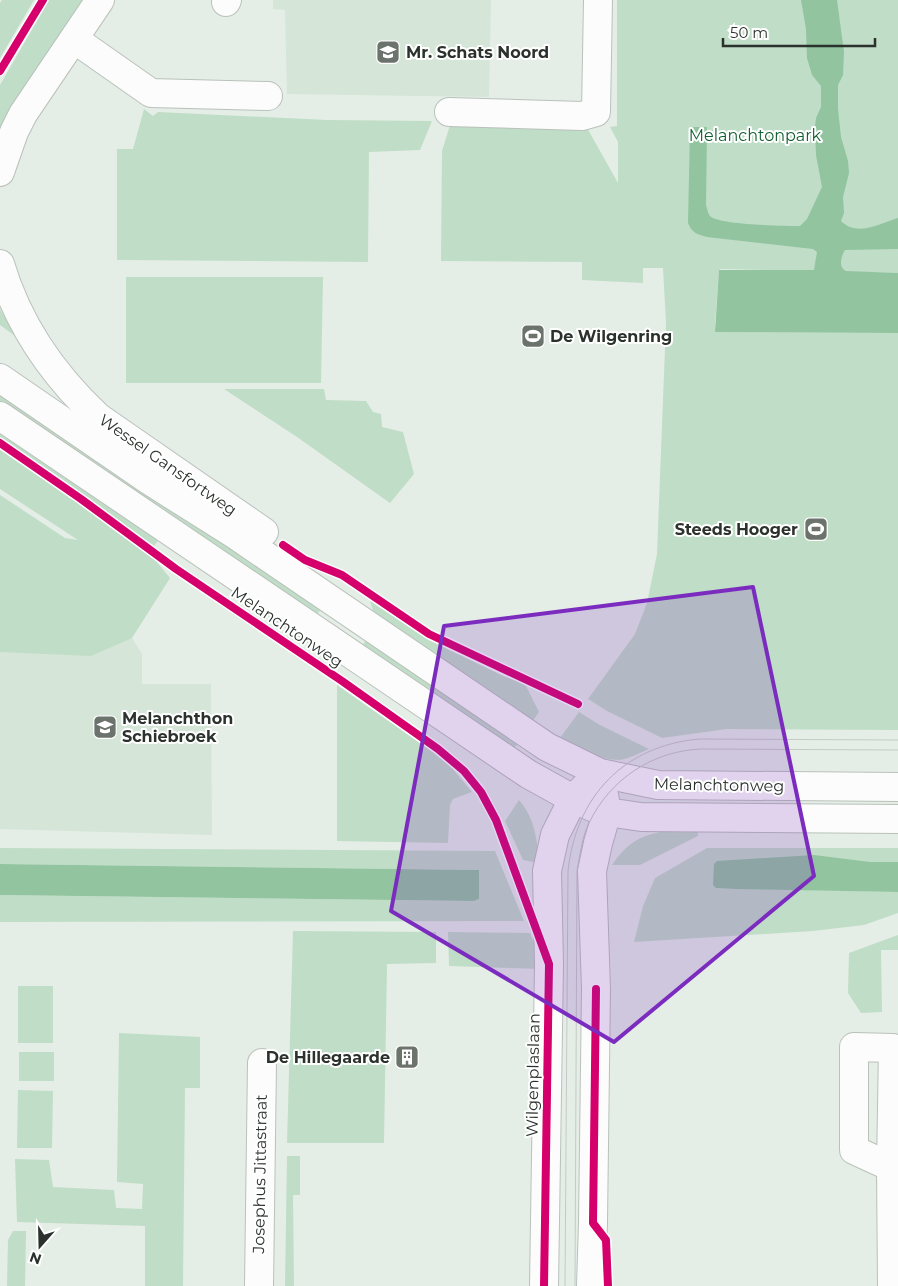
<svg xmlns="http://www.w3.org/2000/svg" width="898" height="1286" viewBox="0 0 898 1286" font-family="Montserrat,sans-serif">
  <rect width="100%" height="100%" fill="#e4eee6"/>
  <!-- built -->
  <g fill="#d5e5d8">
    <path d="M273 0H491L489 97 287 94 285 10 273 9Z"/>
    <path d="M112 631 132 638 142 654V684H211L212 835 0 829V637Z"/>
  </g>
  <!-- green -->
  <g fill="#c0ddc7">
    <path d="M2 0H34L0 58V3Z"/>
    <path d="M49 0H93L60 35 22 91 0 131V85Z"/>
    <path d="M617 0H898V273L721 269 719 270 715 324 716 332 898 333V730L727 729 662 738 607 711 588 699 635 634 647 603 657 554 666 323 663 268H643V283L582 280V262L441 261 442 151 451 122 586 126 618 183V142L610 127 617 126Z"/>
    <path d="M144 109 153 116 158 112 327 120 432 121 420 150 369 152 368 262 117 260V149H133Z"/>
    <path d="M126 277H323L321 383H126Z"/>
    <path d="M0 309 6 319 13 317 22 341 0 325Z"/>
    <path d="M224 389H324L326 400 366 401 373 412 381 414 382 427 403 432 414 474 390 503 297 437Z"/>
    <path d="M0 390 207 533 246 552 324 605 316 616 0 401Z"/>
    <path d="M0 429 160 538 154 546 63 480 0 437Z"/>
    <path d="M0 449 70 497 155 560 170 578 132 638 91 656 0 652V495L65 538 78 540 0 489Z"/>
    <path d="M370 601 429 640 503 676 525 684 539 712 530 725 376 620Z"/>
    <path d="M370 635 522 738 512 751 361 647Z"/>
    <path d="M337 685 434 753 452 768 472 792 453 799 450 805 448 843 337 841Z"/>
    <path d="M579 712 600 725 649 749C640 753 628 759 619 760 601 760 573 749 557 742Z"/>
    <path d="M519 800C535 818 537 840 539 863L523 860 505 821Z"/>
    <path d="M698 829V836L640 865H612C635 830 660 831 698 829Z"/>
    <path d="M0 848 495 851 524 921 0 922V895L474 901 479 899 478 870 0 864Z"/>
    <path d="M707 848H898V862H870L716 888 898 892V913L864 925 813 931 634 942 643 906 655 878Z"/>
    <path d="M293 931 436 932V963L387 964 384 1143H287Z"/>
    <path d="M448 932 530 933 542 962V969L449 966Z"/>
    <path d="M898 935V950H881L882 1012 861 1013 848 993 849 953Z"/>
    <rect x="18" y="986" width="35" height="57"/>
    <path d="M119 1033 200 1037V1088H185L183 1286H145V1226L17 1222 15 1159 49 1160 53 1187 114 1190 116 1208 142 1209 143 1184 117 1182Z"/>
    <rect x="19" y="1052" width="35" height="29"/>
    <path d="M18 1090 53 1091 52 1148H17Z"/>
    <path d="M287 1156H300V1195H293L294 1286H285Z"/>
    <path d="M13 1231H26L25 1286H7L8 1240Z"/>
  </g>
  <!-- water -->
  <g fill="#91c49f">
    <path d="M801 0H837L844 52 843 75 838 85V109L841 137 848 161 849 173 843 197 844 213 841 221C857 237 879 224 898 218V249L845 250C841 256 838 268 846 271L898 273V333L715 332 719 270H814L817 252 813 249 707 237C697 234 692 233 688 223L690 130 693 127H707L706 205C707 208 708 214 710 216 719 225 784 226 800 226L807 219 822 187 816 155 815 127 816 118 821 107V86L812 75 807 58 806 29Z"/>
    <path d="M814 855 870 862H898V892L735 889 716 888 713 885 714 864 717 861Z"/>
    <path d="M0 864 479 870V899L474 901 0 895Z"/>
  </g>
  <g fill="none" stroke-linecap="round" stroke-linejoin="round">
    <!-- minor casing -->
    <g stroke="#bac1bb" stroke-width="30">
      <g id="minor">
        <path d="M226 2 227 0"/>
        <path d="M74 39 151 93 268 96"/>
        <path d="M449 112 582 116 596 112 598 0"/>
        <path d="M0 172 14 132 23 114 100 0"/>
        <path d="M0 264C18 325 52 374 98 417L264 532"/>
        <path d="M0 378 150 481 234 534 547 747 600 773 658 785 898 787"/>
        <path d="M0 416 528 774 573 799 597 809 607 812 641 817 898 819"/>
        <path d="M891 1167 854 1150V1047L893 1048 891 1167 892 1286"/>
        <path d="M259 1286 262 1063"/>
        <path d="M544 1286 549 964 547 871 555 835 573 799 586 786"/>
        <path d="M591 1286 593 1223 596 989 592 871 598 843 607 812 604 795"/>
      </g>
    </g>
    <!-- minor -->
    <use href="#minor" stroke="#fbfcfb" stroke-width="28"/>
    <!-- tram -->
    <g stroke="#c6c9c7" stroke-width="1">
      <path d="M565 1286 568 871C576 796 624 746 699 739L898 740"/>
      <path d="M575 1286 577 871C580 855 582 837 589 823 610 779 653 751 701 749L898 750"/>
    </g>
    <!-- cycleway casing -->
    <g stroke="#fff" stroke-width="11">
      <g id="cycleway">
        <path d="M0 71 43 0"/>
        <path d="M0 443 81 499 176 569 342 681 438 749 464 771 481 792 496 820 549 964 544 1286"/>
        <path d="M283 545 305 560 342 575 429 634 578 704"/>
        <path d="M596 989 593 1223 606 1240 608 1286"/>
      </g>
    </g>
    <!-- cycleway -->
    <use href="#cycleway" stroke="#d6006c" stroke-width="8"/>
  </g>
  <!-- marked area -->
  <path fill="#7b2cbf" fill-opacity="0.2" stroke="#7b2cbf" stroke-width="4" stroke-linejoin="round" d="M753 587 814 876 614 1042 391 911 444 626Z"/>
  <!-- icons -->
  <defs>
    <g id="school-square" transform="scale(1.25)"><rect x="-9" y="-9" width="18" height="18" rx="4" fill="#6c736d" stroke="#fff"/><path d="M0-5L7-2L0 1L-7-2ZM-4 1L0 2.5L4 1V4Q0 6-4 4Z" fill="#fff"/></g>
    <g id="stadium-square" transform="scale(1.25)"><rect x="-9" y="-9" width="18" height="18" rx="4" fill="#6c736d" stroke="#fff"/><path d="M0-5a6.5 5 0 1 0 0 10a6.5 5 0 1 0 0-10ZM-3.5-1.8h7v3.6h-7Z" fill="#fff"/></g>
    <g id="building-square" transform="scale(1.25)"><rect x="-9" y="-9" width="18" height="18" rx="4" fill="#6c736d" stroke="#fff"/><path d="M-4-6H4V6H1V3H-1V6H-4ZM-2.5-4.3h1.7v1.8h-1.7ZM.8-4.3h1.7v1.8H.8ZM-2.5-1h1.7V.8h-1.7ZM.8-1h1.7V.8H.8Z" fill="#fff"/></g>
  </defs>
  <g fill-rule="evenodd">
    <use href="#school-square" x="388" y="52"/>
    <use href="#stadium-square" x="533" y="336"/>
    <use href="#stadium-square" x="816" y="529"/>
    <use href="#school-square" x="105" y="727"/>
    <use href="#building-square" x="407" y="1057"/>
  </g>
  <g text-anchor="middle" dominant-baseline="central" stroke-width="4" stroke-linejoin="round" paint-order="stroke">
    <!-- poi labels -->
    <g font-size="16" font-weight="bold" fill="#2b312c" stroke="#fff" text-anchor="start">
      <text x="406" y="52">Mr. Schats Noord</text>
      <text x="550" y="336">De Wilgenring</text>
      <text x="798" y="529" text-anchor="end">Steeds Hooger</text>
      <text x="122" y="718">Melanchthon<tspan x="122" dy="18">Schiebroek</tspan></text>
      <text x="390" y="1057" text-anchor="end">De Hillegaarde</text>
    </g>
    <!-- park labels -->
    <g font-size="16" fill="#115f31" stroke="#fff">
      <text x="755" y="135">Melanchtonpark</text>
    </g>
    <!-- street labels -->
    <g font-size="16" fill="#2b312c" stroke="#fff">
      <text transform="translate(168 465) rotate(35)">Wessel Gansfortweg</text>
      <text transform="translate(287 627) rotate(34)">Melanchtonweg</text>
      <text transform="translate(719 785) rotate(1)">Melanchtonweg</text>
      <text transform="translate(533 1075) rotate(-89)">Wilgenplaslaan</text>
      <text transform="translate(260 1174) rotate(-89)">Josephus Jittastraat</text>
    </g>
  </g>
  <!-- north arrow -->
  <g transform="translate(40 1246) rotate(200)" stroke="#ffffff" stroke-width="4" paint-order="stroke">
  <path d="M0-4L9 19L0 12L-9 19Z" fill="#2b312c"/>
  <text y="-8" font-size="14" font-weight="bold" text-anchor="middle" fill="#2b312c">N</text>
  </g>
  <!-- scale -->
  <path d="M723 38v8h152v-8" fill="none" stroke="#2b312c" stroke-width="2.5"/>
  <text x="730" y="38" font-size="15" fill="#2b312c" stroke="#ffffff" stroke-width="4" paint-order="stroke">50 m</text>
</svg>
